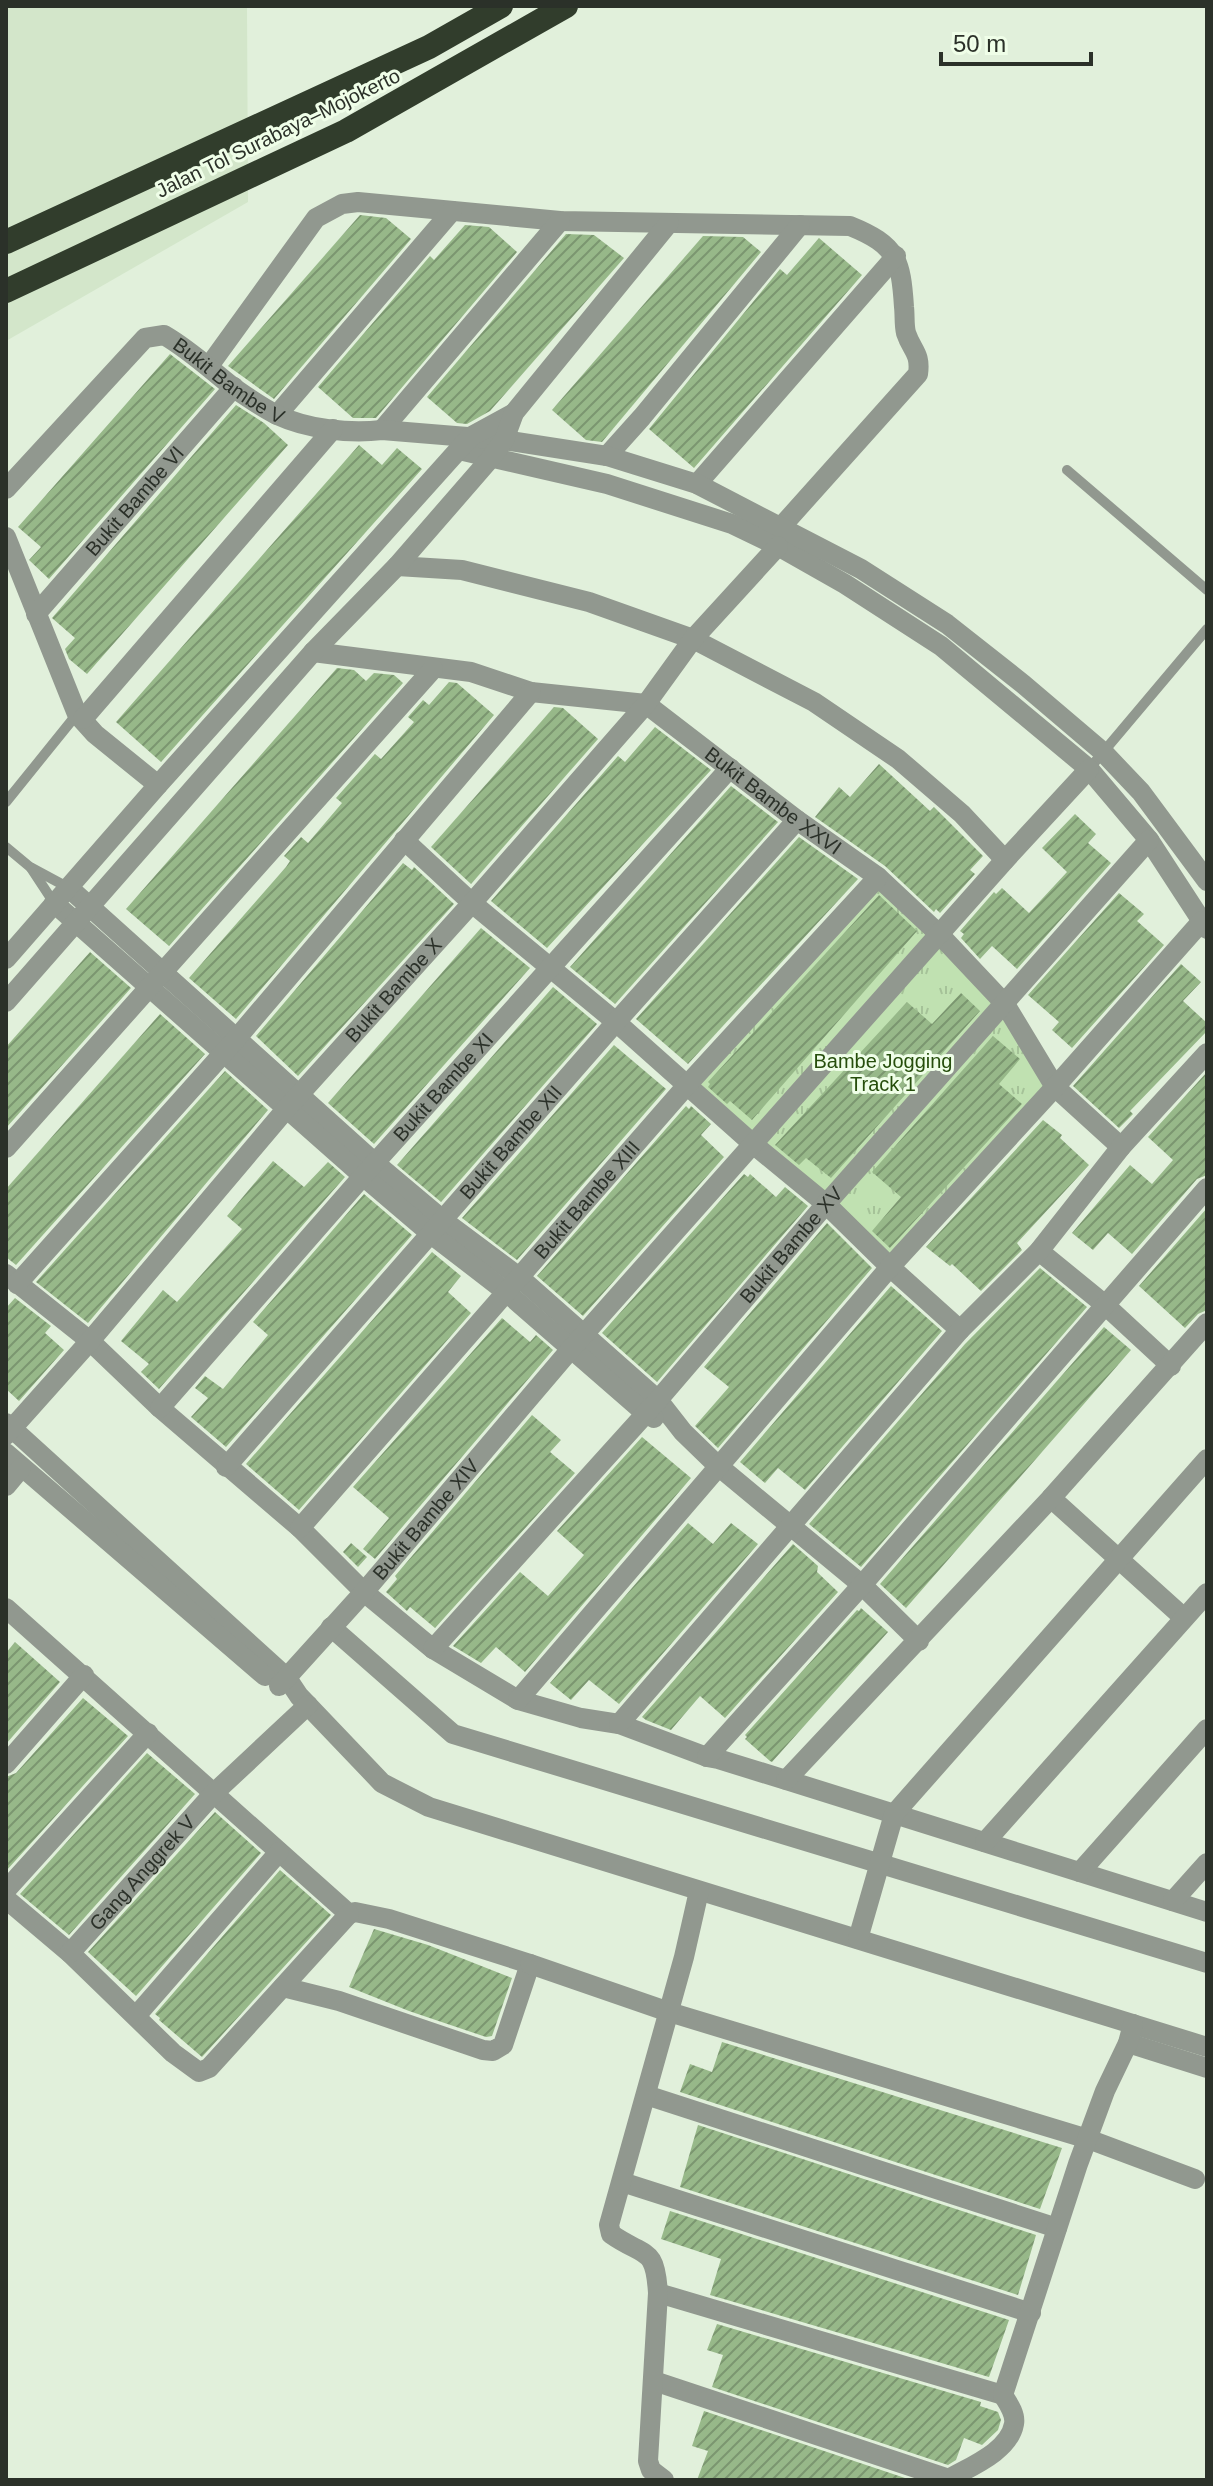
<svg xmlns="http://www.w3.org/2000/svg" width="1213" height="2486" viewBox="0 0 1213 2486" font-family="Arial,sans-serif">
  <defs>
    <pattern id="park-tufts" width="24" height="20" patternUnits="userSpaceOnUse" patternTransform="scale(2)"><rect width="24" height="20" fill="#c0e1b1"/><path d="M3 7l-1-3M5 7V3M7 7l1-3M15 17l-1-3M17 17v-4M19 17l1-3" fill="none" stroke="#a5c298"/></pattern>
    <pattern id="building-hatch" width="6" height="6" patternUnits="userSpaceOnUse" patternTransform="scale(2)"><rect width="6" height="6" fill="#97b889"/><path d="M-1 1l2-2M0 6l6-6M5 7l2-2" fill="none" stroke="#7b9670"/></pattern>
  </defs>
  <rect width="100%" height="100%" fill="#e1f0db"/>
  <!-- built -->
  <path fill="#d3e6ca" d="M6 6H247L248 202 6 341Z"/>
  <!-- park -->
  <path fill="url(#park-tufts)" d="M878 877 940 935 1055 1087 890 1267 688 1084Z"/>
  <!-- building -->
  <g fill="url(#building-hatch)">
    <path d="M360 215 386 218 411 239 274 399 228 366Z"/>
    <path d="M465 225 489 227 517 252 376 418H353L318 387 430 256 434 260Z"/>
    <path d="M566 234 594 235 624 258 490 411 467 424 457 423 427 397Z"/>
    <path d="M703 236 743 237 761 252 602 442 586 440 552 410Z"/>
    <path d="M819 238 862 275 694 468 649 429 780 269 787 275Z"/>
    <path d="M170 354 215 389 49 579 29 560 41 547 18 527Z"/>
    <path d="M236 405 264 423 288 445 87 674 69 659 65 649 75 638 52 618Z"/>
    <path d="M359 445 382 465 397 448 422 469 161 762 116 722Z"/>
    <path d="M337 668 354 670 366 681 374 673 394 675 403 683 169 946 126 909Z"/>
    <path d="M449 682 457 683 494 715 236 1019 189 978 286 867 290 861 284 856 301 837 308 843 342 803 336 798 375 754 381 759 414 722 408 717 423 700 429 705Z"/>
    <path d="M554 707 563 708 598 739 471 884 431 847Z"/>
    <path d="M655 727 711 770 547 948 491 901 618 756 625 762Z"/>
    <path d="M879 764 930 811 934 807 983 856 970 870 975 874 940 913 936 909 934 912 885 866 815 817 839 787 850 797Z"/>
    <path d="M731 786 778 822 615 1004 570 967Z"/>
    <path d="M1075 814 1096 834 1088 843 1111 863 1017 969 992 946 980 959 961 938 964 934 960 931 994 892 996 894 1002 888 1029 913 1067 872 1042 848Z"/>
    <path d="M799 837 858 879 688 1064 636 1019Z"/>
    <path d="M403 863 412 870 414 867 454 904 298 1076 256 1036Z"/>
    <path d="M1119 893 1144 914 1137 921 1164 945 1072 1048 1052 1030 1059 1022 1028 995Z"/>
    <path d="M879 895 917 931 752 1120 730 1101 727 1104 708 1087 710 1084 708 1082Z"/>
    <path d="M481 928 530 968 374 1144 328 1103Z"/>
    <path d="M90 952 131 988 6 1128V1047Z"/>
    <path d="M1181 964 1201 982 1183 1001 1207 1023V1031L1130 1111 1133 1114 1119 1128 1073 1086Z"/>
    <path d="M553 987 597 1024 441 1202 397 1165Z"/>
    <path d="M961 993 980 1011 831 1178 806 1158 799 1165 775 1145 907 1002 932 1024Z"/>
    <path d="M160 1014 205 1054 16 1265 6 1257V1189Z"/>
    <path d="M993 1036 1020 1059 999 1084 1022 1104 890 1248 872 1231 901 1197 872 1172Z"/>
    <path d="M614 1045 666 1089 517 1260 462 1218Z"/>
    <path d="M225 1071 268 1110 88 1323 36 1282Z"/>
    <path d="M1207 1072V1175L1197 1179 1132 1254 1108 1233 1093 1250 1072 1233 1130 1165 1152 1184 1173 1160 1148 1137Z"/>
    <path d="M686 1106 689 1109 691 1106 711 1124 701 1135 724 1157 583 1316 537 1276Z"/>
    <path d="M1043 1120 1062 1135 1060 1138 1089 1165 1017 1243 1022 1250 981 1291 952 1264 950 1266 926 1247Z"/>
    <path d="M273 1161 304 1187 328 1162 345 1177 159 1389 141 1372 149 1364 121 1341 163 1290 177 1302 242 1229 227 1216Z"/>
    <path d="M744 1174 748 1177 750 1174 776 1197 785 1187 808 1206 657 1382 602 1333Z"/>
    <path d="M364 1194 412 1235 226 1447 191 1417 208 1398 195 1388 205 1376 223 1389 268 1335 253 1322Z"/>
    <path d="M1207 1208V1310L1198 1314 1185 1328 1139 1286Z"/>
    <path d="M827 1223 872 1268 718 1448 695 1426 729 1387 704 1367Z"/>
    <path d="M432 1252 461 1276 448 1292 471 1313 299 1510 246 1464Z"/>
    <path d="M1040 1268 1087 1307 861 1567 809 1524 965 1344Z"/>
    <path d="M891 1286 942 1331 805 1490 778 1468 765 1483 740 1462Z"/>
    <path d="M15 1298 51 1326 45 1333 64 1350 19 1401 6 1389V1308Z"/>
    <path d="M502 1318 530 1342 536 1335 553 1350 375 1559 363 1549 389 1518 353 1487Z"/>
    <path d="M1104 1327 1131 1350 906 1608 880 1584Z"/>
    <path d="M532 1415 561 1440 550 1452 575 1473 435 1628 410 1607 407 1611 386 1592 397 1579 395 1576Z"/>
    <path d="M642 1437 691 1478 525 1672 496 1647 481 1663 453 1646 520 1572 548 1596 584 1555 557 1531Z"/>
    <path d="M688 1523 713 1544 731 1523 758 1544 619 1704 589 1680 571 1700 550 1683Z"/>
    <path d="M351 1543 367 1557 358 1567 343 1552Z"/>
    <path d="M793 1544 818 1566 817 1572 838 1592 725 1718 700 1696 671 1730 646 1720 642 1717Z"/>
    <path d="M861 1608 888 1632 772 1762 770 1761 745 1739 747 1737 745 1735 857 1610 859 1611Z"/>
    <path d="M15 1642 60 1682 6 1744V1653Z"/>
    <path d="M83 1698 128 1736 6 1871V1777L16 1773Z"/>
    <path d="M147 1753 195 1794 69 1935 20 1894Z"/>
    <path d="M215 1812 261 1853 136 1996 88 1952Z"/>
    <path d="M280 1870 331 1915 202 2057 159 2020 160 2018 155 2014Z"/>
    <path d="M374 1929 428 1945 512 1978 492 2036 486 2037 409 2011 349 1987Z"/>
    <path d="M722 2042 1062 2148 1040 2209 680 2092 690 2064 712 2072Z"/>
    <path d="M698 2125 1036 2235 1018 2295 680 2187Z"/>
    <path d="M670 2211 1009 2320 989 2377 710 2295 721 2259 661 2239Z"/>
    <path d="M717 2324 981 2402 980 2406 998 2412 1001 2420 998 2430 982 2445 964 2438 956 2460 948 2465 712 2387 723 2355 707 2350Z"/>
    <path d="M704 2411 911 2480H697L708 2451 692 2446Z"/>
  </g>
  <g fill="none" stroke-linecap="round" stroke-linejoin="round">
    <!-- service -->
    <g stroke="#91988f" stroke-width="10">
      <path d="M1067 470 1207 590"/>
      <path d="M1089 769 1207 629"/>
      <path d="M6 802 77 714"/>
      <path d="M6 847 30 867 69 888"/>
      <path d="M31 868 54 903"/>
    </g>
    <!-- minor -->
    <g stroke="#91988f" stroke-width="20">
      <path d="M209 366 316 218 342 204 358 202 560 221 850 226C897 245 901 260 904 307 905 315 904 325 906 333 912 351 921 353 918 374L781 527"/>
      <path d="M277 415 452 211"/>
      <path d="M382 430 560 221"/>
      <path d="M459 450 607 484 732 524 778 546 845 584 941 646 1089 769 1149 840 1207 929"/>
      <path d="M607 456 642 417 800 225"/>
      <path d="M697 484 896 256"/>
      <path id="s1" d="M6 489 145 338 164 335C190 350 211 370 234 388 247 397 263 408 277 415 307 429 349 434 382 430L504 440 607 456 697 484 861 569 947 624 1023 684 1103 752 1141 792 1207 881"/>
      <path d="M6 537 77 714 95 734 158 785"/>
      <path d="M397 566 462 570 589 602 693 639 814 702 898 759 962 814 1005 860"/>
      <path id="s2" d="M36 614 234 387"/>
      <path id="s3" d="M313 652 471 672 531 692 646 704 797 820 878 877 940 935 1005 1004 1055 1087 1121 1147"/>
      <path d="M83 719 333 429"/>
      <path d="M404 840 472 903 616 1022 753 1144 826 1204 890 1267 960 1330"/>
      <path d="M69 888 375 1163 444 1221 519 1277 658 1400 683 1432 717 1465 862 1585 919 1641"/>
      <path d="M54 903 363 1176 431 1234 505 1291 645 1413 654 1418"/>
      <path d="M6 959 158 785 470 437 514 413"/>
      <path d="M6 1002 313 652 397 566 490 459 504 440 514 413 669 223"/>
      <path d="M6 1148 433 669"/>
      <path d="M1039 1251 1104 1304 1171 1366"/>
      <path d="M6 1274 90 1341 160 1408 300 1528 364 1592 433 1649 518 1700 581 1718 619 1724 707 1757 718 1759 786 1780 1207 1912"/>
      <path d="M17 1284 236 1039 531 692"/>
      <path id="s4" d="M160 1408 363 1176 730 768"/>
      <path d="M6 1423 287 1678 299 1696 382 1783 429 1807 1207 2047"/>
      <path id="s5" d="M6 1435 90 1341 287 1108 472 903 646 704 693 639 778 546"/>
      <path d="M6 1453 265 1676"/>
      <path id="s6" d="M226 1467 616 1022 797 820"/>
      <path d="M6 1486 21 1468"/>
      <path d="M1051 1498 1184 1618"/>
      <path id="s7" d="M300 1528 688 1084 878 877"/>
      <path d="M6 1608 349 1914 355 1912 389 1919 530 1964 503 2045 493 2051 483 2050 339 2001 283 1987"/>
      <path d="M331 1627 453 1734 1207 1963"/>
      <path id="s8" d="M433 1649 658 1400 826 1204 1149 840"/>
      <path id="s9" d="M279 1686 364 1592 570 1350 1005 860 1089 769"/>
      <path d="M518 1700 890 1267 1055 1087 1202 921"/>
      <path d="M619 1724 960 1330 1039 1251 1121 1147 1207 1053"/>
      <path d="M707 1757 862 1585 1207 1188"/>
      <path d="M6 1764 84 1675"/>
      <path d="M786 1780 1051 1498 1207 1323"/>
      <path d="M985 1842 1207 1593"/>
      <path d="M1080 1872 1207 1729"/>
      <path d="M6 1890 148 1733"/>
      <path d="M6 1899 70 1953 173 2053 199 2072 209 2068 349 1914"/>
      <path d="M1173 1901 1207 1863"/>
      <path d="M858 1939 894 1814 1207 1459"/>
      <path id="s10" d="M70 1953 214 1793 308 1705"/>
      <path d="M530 1964 669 2012 1088 2139 1195 2179"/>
      <path d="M136 2016 279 1852"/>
      <path d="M1128 2043 1207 2068"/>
      <path d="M646 2095 1057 2228"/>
      <path d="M622 2182 1031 2313"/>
      <path d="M658 2293 1003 2395"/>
      <path d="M654 2381 949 2479"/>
      <path d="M664 2480 651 2470 648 2461 658 2293C655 2245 645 2258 611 2234L609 2225 684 1957 699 1891"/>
      <path d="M947 2480C969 2467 1009 2452 1014 2424 1016 2414 1008 2403 1003 2395L1078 2164 1105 2091 1128 2043 1133 2024"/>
    </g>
    <!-- motorway -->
    <g stroke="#313d2c" stroke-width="24">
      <path d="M6 242 429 47 501 6"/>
      <path d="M6 291 346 131 566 6"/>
    </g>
  </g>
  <g text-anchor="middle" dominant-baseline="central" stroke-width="6" stroke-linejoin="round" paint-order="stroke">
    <!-- street labels -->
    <g font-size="20" fill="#2b3129" stroke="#effee8">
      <text transform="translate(278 133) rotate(-26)">Jalan Tol Surabaya–Mojokerto</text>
      <text stroke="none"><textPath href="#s1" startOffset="304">Bukit Bambe V</textPath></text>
      <text stroke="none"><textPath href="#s2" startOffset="150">Bukit Bambe VI</textPath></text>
      <text stroke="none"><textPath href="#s3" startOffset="498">Bukit Bambe XXVI</textPath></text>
      <text stroke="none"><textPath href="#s5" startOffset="590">Bukit Bambe X</textPath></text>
      <text stroke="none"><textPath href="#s4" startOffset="428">Bukit Bambe XI</textPath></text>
      <text stroke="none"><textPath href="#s6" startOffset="432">Bukit Bambe XII</textPath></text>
      <text stroke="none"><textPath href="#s7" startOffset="436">Bukit Bambe XIII</textPath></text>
      <text stroke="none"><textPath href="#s8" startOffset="540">Bukit Bambe XV</textPath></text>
      <text stroke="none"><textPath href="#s9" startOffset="222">Bukit Bambe XIV</textPath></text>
      <text stroke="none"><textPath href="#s10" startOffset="108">Gang Anggrek V</textPath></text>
    </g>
    <!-- park labels -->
    <g font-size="20" fill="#264e0c" stroke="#effee8">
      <text x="883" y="1061">Bambe Jogging<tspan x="883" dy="23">Track 1</tspan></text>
    </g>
  </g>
  <!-- border -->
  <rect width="1213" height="2486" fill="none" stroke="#2b3129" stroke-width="16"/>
  <!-- scale -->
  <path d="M941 52v12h150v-12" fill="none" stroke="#2b3129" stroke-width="4"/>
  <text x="953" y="52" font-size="24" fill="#2b3129" stroke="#effee8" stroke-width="6" paint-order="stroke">50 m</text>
</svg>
